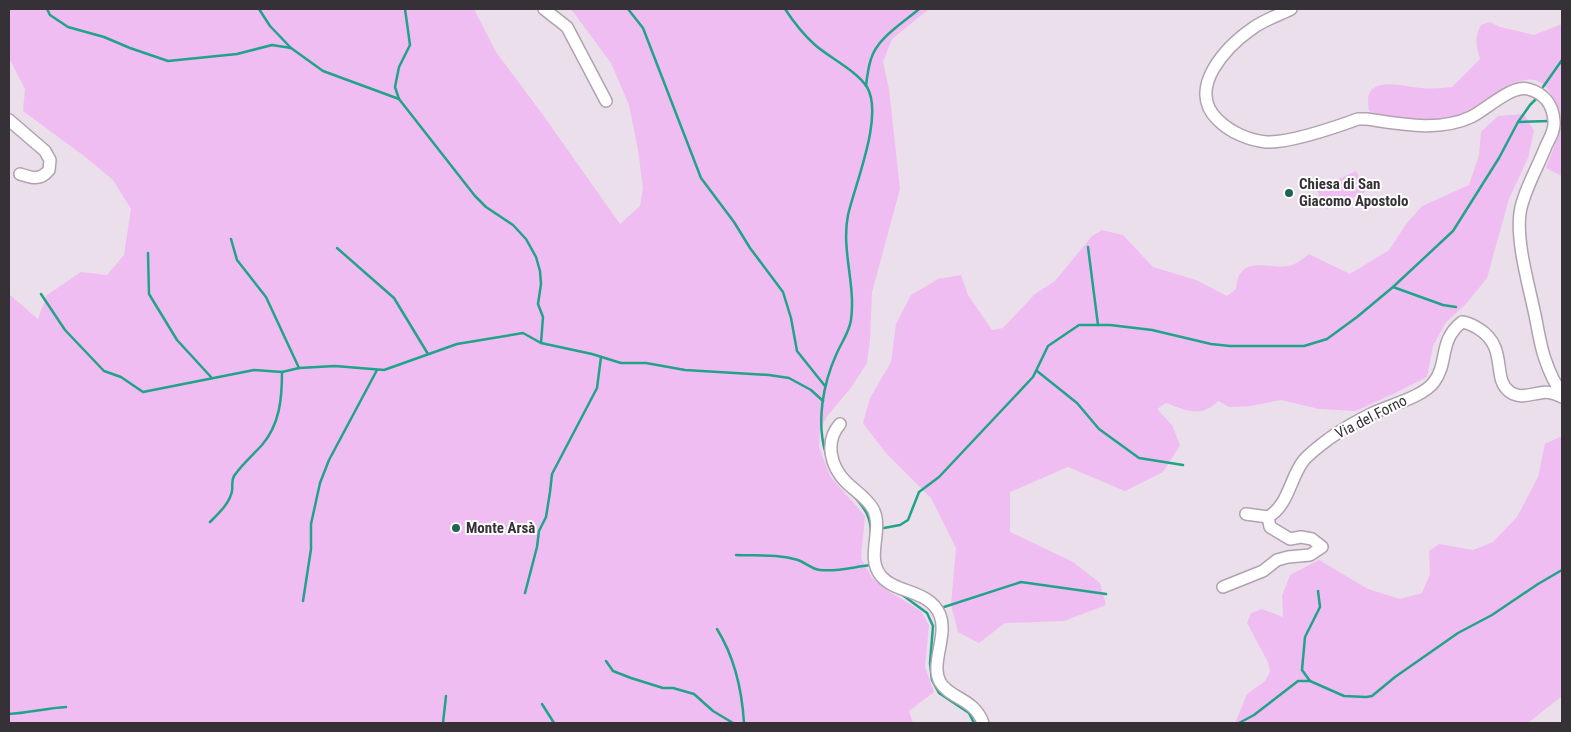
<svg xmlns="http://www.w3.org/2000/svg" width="1571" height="732" viewBox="0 0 1571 732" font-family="'Roboto Condensed',sans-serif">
  <rect width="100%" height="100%" fill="#ebdfeb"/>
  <!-- green -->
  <g fill="#f0bdf2">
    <path d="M9 9H474L496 52 543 115 620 224 640 206 643 188 638 150 629 105 611 63 571 9H929L892 39 883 62 889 89 900 189 872 292 870 340 867 363 850 389 828 415 820 429 819 447 830 476 865 516 861 558 872 578 887 590 921 611 929 625 925 667 934 692 909 711 913 723H9V294L38 319 47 295 81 272 107 275 124 255 131 209 113 180 84 156 23 111 25 89 9 58Z"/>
    <path d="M1490 22 1500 27 1534 35 1562 24V176L1546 168C1552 151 1563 131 1559 113 1557 107 1553 101 1551 95 1530 51 1477 115 1450 119 1432 122 1411 119 1393 117 1385 116 1374 117 1369 110 1361 73 1402 86 1421 88 1431 89 1442 88 1452 87L1480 59C1476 46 1474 38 1481 25Z"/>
    <path d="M1524 114 1534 131 1528 158 1509 199 1487 278 1465 305 1446 322 1433 346 1427 377 1395 393 1356 411 1319 409 1281 400 1251 406 1229 407 1218 401C1201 418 1187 411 1166 403L1157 409 1172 425 1180 445 1163 472 1125 491 1068 467 1010 492V532L1073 562 1100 583 1106 605 1064 621 1005 623 979 643 958 632 951 605 956 548 931 498 885 452 863 423 870 398 891 362 896 324 911 295 938 279 961 275 968 295 992 330 1003 328 1035 294 1055 281 1092 236 1102 230 1123 235 1153 267 1196 280 1227 296 1236 289C1239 254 1266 269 1289 266 1295 265 1304 258 1309 254L1350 274 1389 250 1407 223 1422 206 1469 185 1479 155 1481 132 1498 116Z"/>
    <path d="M1356 171 1359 177 1361 176 1365 192 1327 209 1316 190Z"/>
    <path d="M1560 437H1562V696L1528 723H1235L1247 694 1265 681 1270 672 1268 662 1247 623 1251 613 1262 609 1283 617 1282 596 1290 575 1319 560 1368 589 1400 599 1422 593 1430 574 1429 551 1439 544 1473 550 1493 542 1517 517 1538 477 1545 444Z"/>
  </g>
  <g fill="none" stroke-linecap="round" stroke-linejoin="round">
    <!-- stream -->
    <g stroke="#20a389" stroke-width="2.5">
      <path d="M47 9 50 15 68 27 104 37 130 48 168 61 237 54 272 45 291 48"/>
      <path d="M259 9 270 26 291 48 323 71 399 99"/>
      <path d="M405 9 410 45 399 67 395 87 399 99 475 196 486 207 513 225 526 239 536 257 540 271 541 284 538 304 543 317 541 343"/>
      <path d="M628 9 643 28 701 178 734 222 750 248 783 292 791 318 797 351 825 386"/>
      <path d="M785 9C793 21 803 34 814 44 828 57 856 70 867 87 884 116 855 184 848 215 841 250 856 285 851 320 849 333 841 343 836 355 823 384 816 423 826 454"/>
      <path d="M866 86C867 77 868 68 871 59 877 38 903 23 919 9"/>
      <path d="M1543 87 1562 60"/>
      <path d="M1518 122 1550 121"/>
      <path d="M231 239 237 260 266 297 299 368"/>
      <path d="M1088 247 1098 325"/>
      <path d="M337 248 394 298 428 354"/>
      <path d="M148 253 149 294 177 340 211 377"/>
      <path d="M1393 287 1443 305 1456 307"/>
      <path d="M41 294 65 330 104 371 121 377 143 392 254 370 282 372 299 368 335 366 384 370 457 344 523 333 541 343 592 354 621 363H646L685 370 769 375 789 378 811 390 823 401"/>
      <path d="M1037 371 1077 403 1099 429 1139 458 1183 465"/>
      <path d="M854 496C866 510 871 517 871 535"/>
      <path d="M210 522C218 514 230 503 232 491 233 486 231 481 234 476 243 463 252 456 262 445 280 424 282 398 282 372"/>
      <path d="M884 528 900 525 908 520 919 492 939 477 1033 377 1048 346 1079 325H1110L1152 330 1211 344 1230 346H1304L1327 339 1357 317 1393 287 1453 231 1499 158 1518 122 1530 105 1536 99"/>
      <path d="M736 555C757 556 778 554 798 560 806 563 812 569 820 570 837 572 853 567 870 565"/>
      <path d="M525 593 537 547 539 531 546 517 550 492 552 474 597 388 601 357"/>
      <path d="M901 594 927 613 933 626 930 663 932 680 939 693 969 713 974 723"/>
      <path d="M303 601 311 549V524L320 483 329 460 377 370"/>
      <path d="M944 607 1021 582 1106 594"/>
      <path d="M717 629C735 658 742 690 744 723"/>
      <path d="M606 661 613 671 631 678 663 688H673L694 694 713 711 733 723"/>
      <path d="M1310 681 1302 670 1305 637 1320 607 1318 591"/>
      <path d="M542 704 554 723"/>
      <path d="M9 714C28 713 47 708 66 707"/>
      <path d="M443 723 446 696"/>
      <path d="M1239 723 1254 715 1298 681H1310L1344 696 1366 697 1372 696 1395 677 1458 633 1492 615 1538 584 1562 570"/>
    </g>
    <!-- minor casing -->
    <g stroke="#afa3af" stroke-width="14">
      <g id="minor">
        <path d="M544 9 567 27 606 101"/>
        <path d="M1291 9C1279 15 1264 20 1253 28 1227 46 1185 89 1218 120 1230 132 1248 140 1266 142 1289 143 1336 127 1358 119H1367C1401 124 1439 132 1471 117 1487 109 1511 85 1528 89 1544 93 1553 105 1554 121 1555 130 1550 138 1546 146 1538 167 1523 192 1520 213 1516 242 1529 286 1535 315 1538 329 1540 345 1545 359 1549 371 1554 383 1562 393"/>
        <path d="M9 120 45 151 50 160 49 170C40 181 32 178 20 174"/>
        <path d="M840 424C824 442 831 467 846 482 855 491 867 498 873 509 884 529 865 557 881 576 896 594 929 589 940 615 948 636 930 664 940 682 950 699 974 698 983 723"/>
        <path d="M1246 514 1268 517C1289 505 1290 477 1304 460 1311 452 1322 444 1330 438 1343 429 1359 420 1373 413 1390 405 1423 397 1434 382 1449 362 1438 341 1462 322 1469 323 1473 325 1479 329 1509 348 1491 379 1510 392 1520 399 1530 394 1540 393 1547 391 1556 394 1562 397"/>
        <path d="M1223 587 1263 571 1277 560 1288 557 1310 555 1322 547 1312 539 1301 537 1290 539 1270 527 1268 517"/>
      </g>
    </g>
    <!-- minor -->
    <use href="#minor" stroke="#fff" stroke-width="11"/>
  </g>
  <!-- markers -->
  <g fill="#216455" stroke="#fff" stroke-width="2">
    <circle cx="1289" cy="193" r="5"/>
    <circle cx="456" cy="528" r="5"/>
  </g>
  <g text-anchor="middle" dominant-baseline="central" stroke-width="4" stroke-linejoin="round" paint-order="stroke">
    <!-- poi labels -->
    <g font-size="15" font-weight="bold" fill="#363136" stroke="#fff" text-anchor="start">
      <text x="1299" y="184">Chiesa di San<tspan x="1299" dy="17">Giacomo Apostolo</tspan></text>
      <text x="466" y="528">Monte Arsà</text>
    </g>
    <!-- street labels -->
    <g font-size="15" fill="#363136" stroke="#fff">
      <text transform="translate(1371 417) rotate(-27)">Via del Forno</text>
    </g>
  </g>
  <!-- border -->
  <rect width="1571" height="732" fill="none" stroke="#363136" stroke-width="20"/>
</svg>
